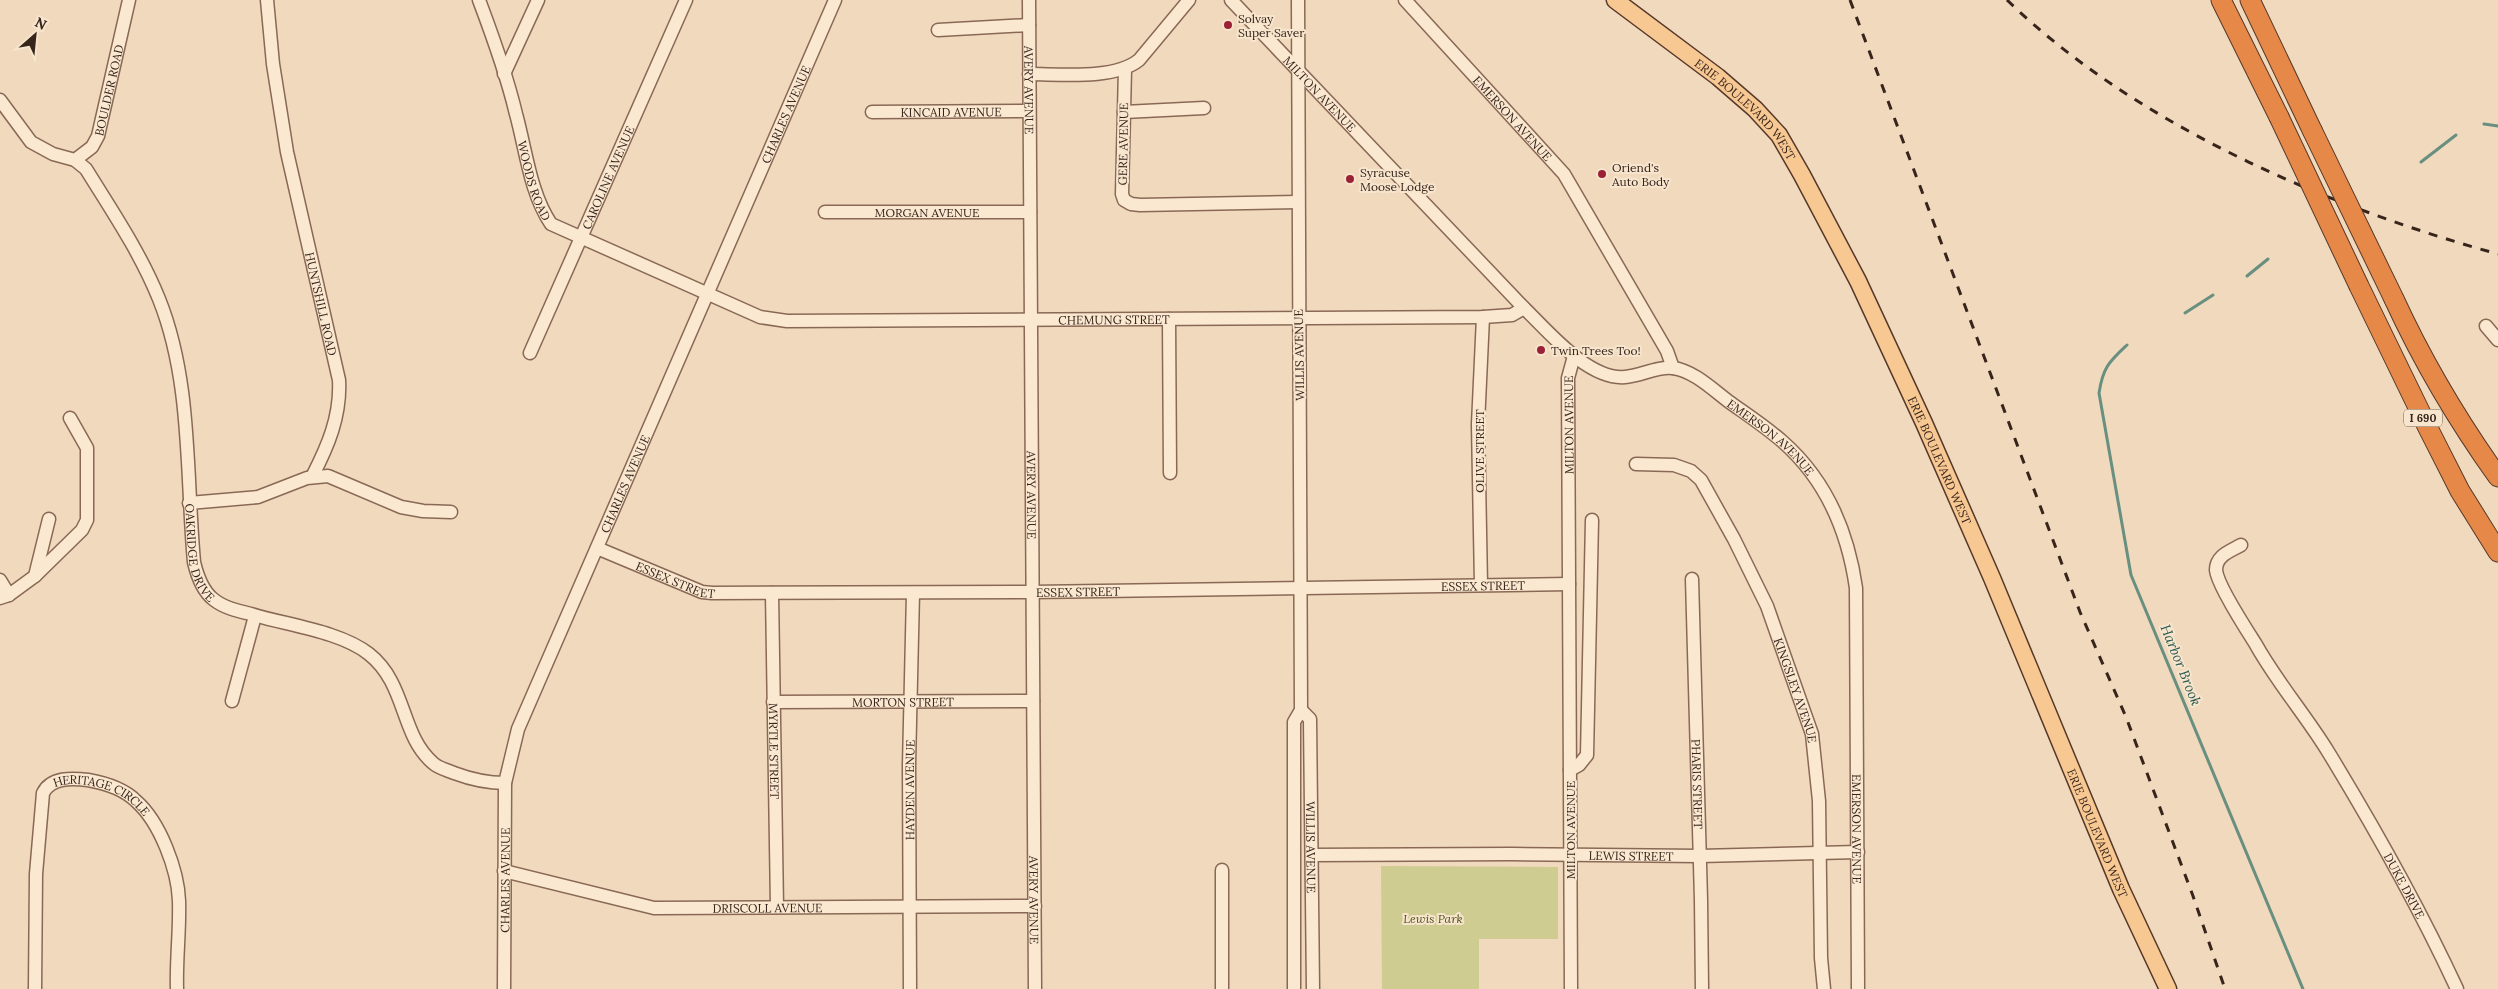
<svg xmlns="http://www.w3.org/2000/svg" width="2498" height="989" viewBox="0 0 2498 989" font-family="Lora,serif">
  <rect width="100%" height="100%" fill="#f0d9bd"/>
  <!-- green -->
  <path fill="#cfcc91" d="M1381 866 1558 867V939H1479V989H1382Z"/>
  <g fill="none" stroke-linecap="round" stroke-linejoin="round">
    <!-- stream -->
    <g stroke="#688f7f" stroke-width="3">
      <path d="M2484 124 2498 126"/>
      <path d="M2421 162 2456 135"/>
      <path d="M2247 276 2268 259"/>
      <path d="M2185 313 2213 295"/>
      <path d="M2127 345C2109 362 2103 367 2099 393L2131 575 2303 989"/>
    </g>
    <!-- minor casing -->
    <g stroke="#896955" stroke-width="15">
      <g id="minor">
        <path id="s1" d="M267 0 273 64 287 152 339 380C341 416 328 446 312 477"/>
        <path id="s2" d="M479 0C493 37 507 76 516 114 526 150 530 193 551 224L760 317 787 321 1483 317 1512 315 1524 308"/>
        <path id="s3" d="M1029 0 1035 989"/>
        <path id="s4" d="M1231 0 1524 308C1548 331 1588 380 1625 377 1640 376 1658 366 1673 368 1694 371 1712 389 1728 401 1746 414 1766 427 1783 442 1826 480 1848 532 1856 588L1858 989"/>
        <path id="s5" d="M1405 0 1564 174 1667 351 1673 368"/>
        <path d="M938 30 1029 25"/>
        <path d="M1125 69 1122 194 1124 200 1131 204 1140 205 1298 202"/>
        <path d="M504 74 538 0"/>
        <path d="M1029 74C1061 74 1114 80 1139 60L1189 0"/>
        <path id="s6" d="M0 100 31 142 53 154 75 160 92 147 98 136 129 0"/>
        <path id="s7" d="M872 112 1029 111"/>
        <path d="M1124 112 1204 108"/>
        <path id="s8" d="M75 160 86 169C112 211 140 252 159 299 192 381 186 475 194 562 197 575 202 590 213 599 224 608 238 611 251 614 286 625 340 631 369 654 407 684 400 735 433 763 438 768 447 770 454 773 470 779 488 783 505 783"/>
        <path id="s9" d="M825 212H1030"/>
        <path d="M1169 319 1170 473"/>
        <path d="M2486 326 2498 340"/>
        <path id="s10" d="M530 353 686 0"/>
        <path id="s11" d="M1636 464 1674 465 1691 471 1701 480 1734 539 1767 606 1812 734 1819 801 1821 958 1824 989"/>
        <path d="M189 503 258 497 307 478 328 476 401 507 423 511 451 512"/>
        <path id="s12" d="M2241 545C2231 551 2216 555 2216 570 2217 584 2246 629 2255 643 2276 681 2304 713 2327 750 2374 827 2419 907 2457 989"/>
        <path id="s13" d="M597 548 702 592 712 593 1033 592 1569 584"/>
        <path d="M35 576 82 530 87 520V448L70 418"/>
        <path id="s14" d="M1692 579 1701 900 1702 989"/>
        <path d="M0 580 9 595"/>
        <path d="M1481 585 1478 424 1483 317"/>
        <path id="s15" d="M772 593 777 907"/>
        <path d="M0 598 9 595 35 576 49 519"/>
        <path d="M232 701 255 616"/>
        <path id="s16" d="M773 702 1033 701"/>
        <path id="s17" d="M1301 710 1310 719 1313 989"/>
        <path d="M1570 770 1579 765 1587 755 1592 520"/>
        <path id="s18" d="M1312 855 1512 854 1700 856 1858 852"/>
        <path d="M1222 870V989"/>
        <path id="s19" d="M504 871 654 908 1035 906"/>
        <path id="s20" d="M35 989 36 874 43 793C51 777 72 778 88 780 105 783 123 788 136 801 160 822 178 870 179 901 180 930 176 960 177 989"/>
        <path id="s21" d="M504 989 505 783 518 729 835 0"/>
        <path id="s22" d="M910 989 909 765 913 593"/>
        <path d="M1294 989V722L1301 710 1298 0"/>
        <path id="s23" d="M1571 989 1568 378 1574 356"/>
      </g>
    </g>
    <!-- major casing -->
    <g stroke="#56382a" stroke-width="19">
      <g id="major">
        <path id="s24" d="M1615 0 1718 77 1755 109 1779 135 1802 175 1858 281 1924 423 1992 578 2121 889 2168 989"/>
      </g>
    </g>
    <!-- highway casing -->
    <g stroke="#56382a" stroke-width="21">
      <g id="highway">
        <path d="M2221 0 2279 117"/>
        <path d="M2250 0 2312 130"/>
        <path d="M2359 286 2428 428 2460 491 2498 552"/>
        <path d="M2394 299C2423 362 2458 421 2498 477"/>
      </g>
    </g>
    <!-- minor -->
    <use href="#minor" stroke="#fbe8d1" stroke-width="12"/>
    <!-- major -->
    <use href="#major" stroke="#f7c892" stroke-width="16"/>
    <!-- highway -->
    <use href="#highway" stroke="#e68847" stroke-width="19"/>
    <!-- rail -->
    <g stroke="#37241b" stroke-width="3" stroke-dasharray="9 9" stroke-linecap="butt">
      <path d="M1850 0 2080 612 2126 717 2193 896 2225 989"/>
      <path d="M2007 0C2136 125 2327 207 2498 254"/>
    </g>
    <!-- highway-bridge casing -->
    <g stroke="#56382a" stroke-width="21" stroke-linecap="butt">
      <g id="highway-bridge">
        <path d="M2279 117 2359 286"/>
        <path d="M2312 130 2394 299"/>
      </g>
    </g>
    <!-- highway-bridge -->
    <use href="#highway-bridge" stroke="#e68847" stroke-width="19"/>
  </g>
  <!-- markers -->
  <g fill="#9b2236" stroke="#f7e5cd" stroke-width="2">
    <circle cx="1228" cy="25" r="5"/>
    <circle cx="1602" cy="174" r="5"/>
    <circle cx="1350" cy="179" r="5"/>
    <circle cx="1541" cy="350" r="5"/>
  </g>
  <g text-anchor="middle" dominant-baseline="central" stroke-width="4" stroke-linejoin="round" paint-order="stroke">
    <!-- shield labels -->
    <rect fill="#f7e5cd" stroke="#715e50" stroke-width="1" x="2404" y="409.5" width="38" height="17" rx="4"/>
    <g font-size="11" font-weight="bold" fill="#37241b">
      <text x="2423" y="418">I 690</text>
    </g>
    <!-- poi labels -->
    <g font-size="12" fill="#37241b" stroke="#f7e5cd" text-anchor="start">
      <text x="1238" y="18">Solvay<tspan x="1238" dy="14">Super Saver</tspan></text>
      <text x="1612" y="167">Oriend's<tspan x="1612" dy="14">Auto Body</tspan></text>
      <text x="1360" y="172">Syracuse<tspan x="1360" dy="14">Moose Lodge</tspan></text>
      <text x="1551" y="350">Twin Trees Too!</text>
    </g>
    <!-- street labels -->
    <g font-size="12" fill="#37241b" stroke="#f7e5cd">
      <text stroke="none"><textPath href="#s6" startOffset="181">BOULDER ROAD</textPath></text>
      <text stroke="none"><textPath href="#s3" startOffset="90">AVERY AVENUE</textPath></text>
      <text stroke="none"><textPath href="#s4" startOffset="129">MILTON AVENUE</textPath></text>
      <text stroke="none"><textPath href="#s24" startOffset="171">ERIE BOULEVARD WEST</textPath></text>
      <text stroke="none"><textPath href="#s7" startOffset="79">KINCAID AVENUE</textPath></text>
      <text stroke="none"><textPath href="#s21" startOffset="932">CHARLES AVENUE</textPath></text>
      <text stroke="none"><textPath href="#s5" startOffset="160">EMERSON AVENUE</textPath></text>
      <text transform="translate(1123 144) rotate(-89)">GERE AVENUE</text>
      <text stroke="none"><textPath href="#s10" startOffset="192">CAROLINE AVENUE</textPath></text>
      <text stroke="none"><textPath href="#s2" startOffset="189">WOODS ROAD</textPath></text>
      <text stroke="none"><textPath href="#s9" startOffset="102">MORGAN AVENUE</textPath></text>
      <text stroke="none"><textPath href="#s1" startOffset="309">HUNTSHILL ROAD</textPath></text>
      <text stroke="none"><textPath href="#s2" startOffset="819">CHEMUNG STREET</textPath></text>
      <text transform="translate(1299 355) rotate(-91)">WILLIS AVENUE</text>
      <text stroke="none"><textPath href="#s23" startOffset="564">MILTON AVENUE</textPath></text>
      <text stroke="none"><textPath href="#s4" startOffset="721">EMERSON AVENUE</textPath></text>
      <text transform="translate(1479 451) rotate(-90)">OLIVE STREET</text>
      <text stroke="none"><textPath href="#s24" startOffset="576">ERIE BOULEVARD WEST</textPath></text>
      <text stroke="none"><textPath href="#s21" startOffset="529">CHARLES AVENUE</textPath></text>
      <text stroke="none"><textPath href="#s3" startOffset="495">AVERY AVENUE</textPath></text>
      <text stroke="none"><textPath href="#s8" startOffset="422">OAKRIDGE DRIVE</textPath></text>
      <text stroke="none"><textPath href="#s13" startOffset="85">ESSEX STREET</textPath></text>
      <text stroke="none"><textPath href="#s13" startOffset="895">ESSEX STREET</textPath></text>
      <text stroke="none"><textPath href="#s13" startOffset="490">ESSEX STREET</textPath></text>
      <text stroke="none"><textPath href="#s11" startOffset="301">KINGSLEY AVENUE</textPath></text>
      <text stroke="none"><textPath href="#s16" startOffset="130">MORTON STREET</textPath></text>
      <text stroke="none"><textPath href="#s15" startOffset="158">MYRTLE STREET</textPath></text>
      <text stroke="none"><textPath href="#s14" startOffset="205">PHARIS STREET</textPath></text>
      <text stroke="none"><textPath href="#s22" startOffset="199">HAYDEN AVENUE</textPath></text>
      <text stroke="none"><textPath href="#s20" startOffset="264">HERITAGE CIRCLE</textPath></text>
      <text stroke="none"><textPath href="#s4" startOffset="1141">EMERSON AVENUE</textPath></text>
      <text transform="translate(1570 830) rotate(-90)">MILTON AVENUE</text>
      <text stroke="none"><textPath href="#s24" startOffset="981">ERIE BOULEVARD WEST</textPath></text>
      <text stroke="none"><textPath href="#s17" startOffset="141">WILLIS AVENUE</textPath></text>
      <text stroke="none"><textPath href="#s18" startOffset="319">LEWIS STREET</textPath></text>
      <text stroke="none"><textPath href="#s21" startOffset="109">CHARLES AVENUE</textPath></text>
      <text stroke="none"><textPath href="#s12" startOffset="406">DUKE DRIVE</textPath></text>
      <text stroke="none"><textPath href="#s3" startOffset="900">AVERY AVENUE</textPath></text>
      <text stroke="none"><textPath href="#s19" startOffset="268">DRISCOLL AVENUE</textPath></text>
    </g>
    <!-- park labels -->
    <g font-size="12" font-style="italic" fill="#505520" stroke="#f7e5cd">
      <text x="1433" y="918">Lewis Park</text>
    </g>
    <!-- water labels -->
    <g font-size="14" font-style="italic" fill="#29584e" stroke="#f7e5cd">
      <text transform="translate(2181 665) rotate(68)">Harbor Brook</text>
    </g>
  </g>
  <!-- north arrow -->
  <g transform="translate(35 35) rotate(27)" stroke="#f7e5cd" stroke-width="4" paint-order="stroke">
  <path d="M0-4L9 19L0 12L-9 19Z" fill="#37241b"/>
  <text y="-8" font-size="14" font-weight="bold" text-anchor="middle" fill="#37241b">N</text>
  </g>
</svg>
